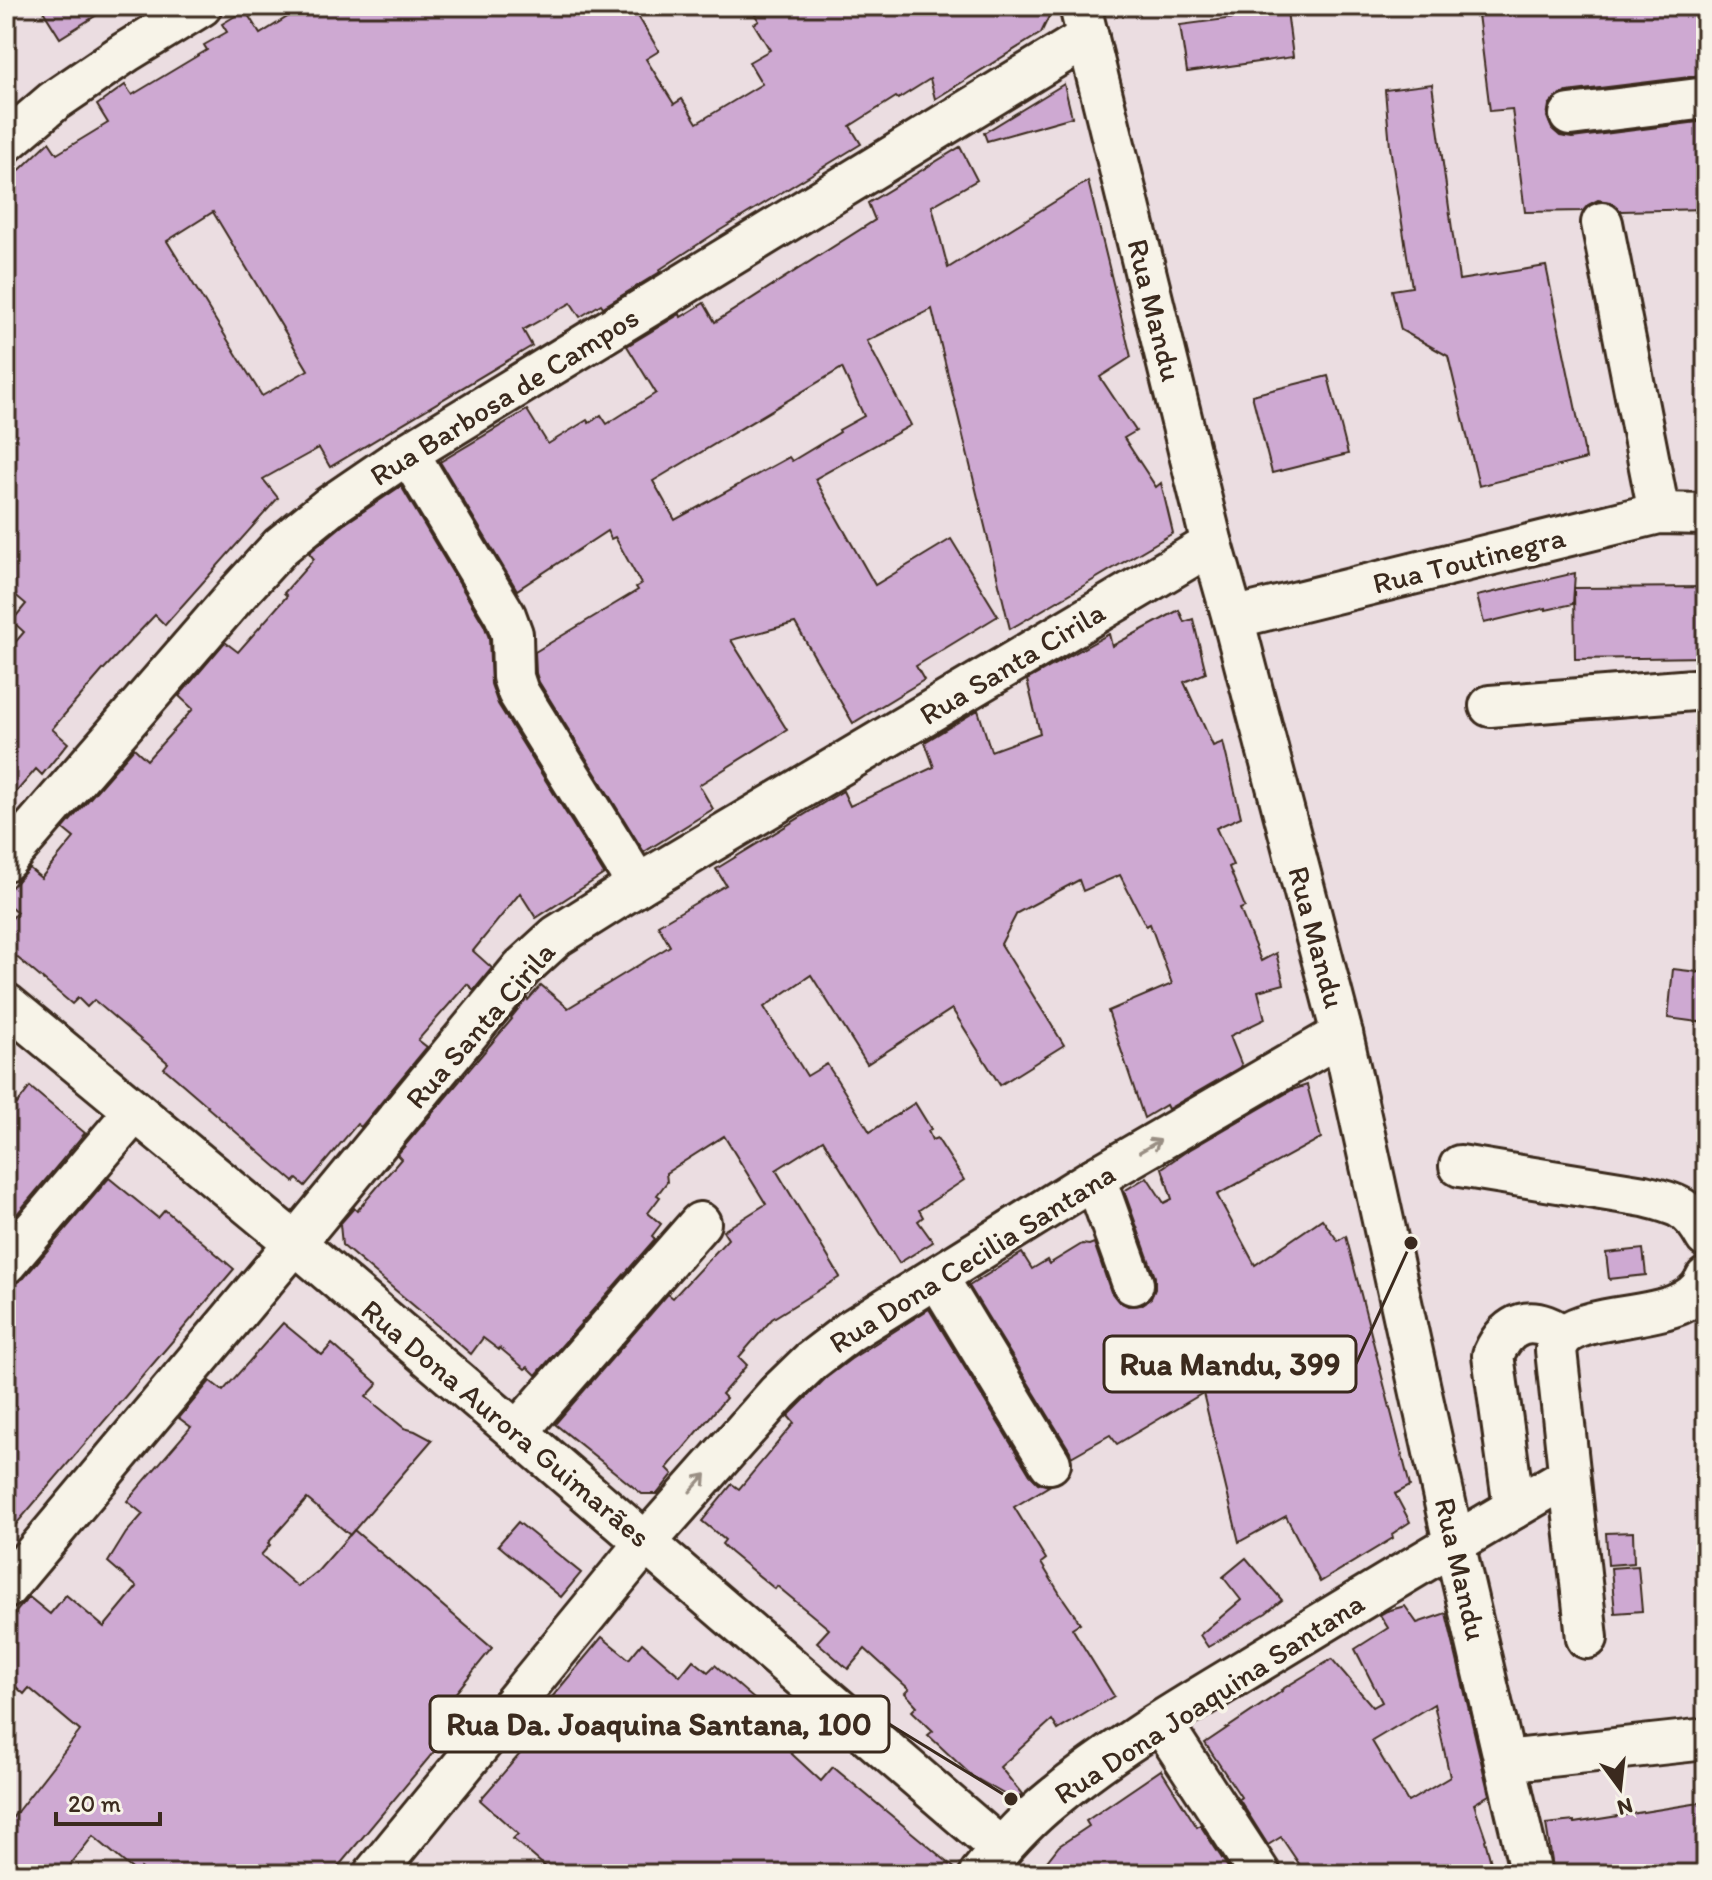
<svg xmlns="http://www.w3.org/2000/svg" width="1712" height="1880" viewBox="0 0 1712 1880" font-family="Itim,sans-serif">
  <rect width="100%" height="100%" fill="#ebdde1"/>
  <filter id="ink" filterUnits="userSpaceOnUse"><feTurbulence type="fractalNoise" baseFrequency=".0125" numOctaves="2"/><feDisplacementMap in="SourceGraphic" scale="16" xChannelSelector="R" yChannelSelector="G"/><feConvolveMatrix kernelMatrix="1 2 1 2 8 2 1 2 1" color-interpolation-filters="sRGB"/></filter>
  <g filter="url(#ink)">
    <!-- building -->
    <g fill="#cea9d2" stroke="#3b2a1e" stroke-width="2" fill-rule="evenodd">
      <path d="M40 6H111L60 38Z"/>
      <path d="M305 6H632L659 51 646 59 674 104 682 99 697 123 762 84 749 62 770 50 754 24 759 21 749 6H1054L1041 33 935 99 930 79 898 99 896 97 850 126 861 144 714 234 659 270 660 272 603 307 601 304 580 317 571 303 523 330 532 346 330 467 319 448 263 479 278 498 165 625 155 615 103 670 52 729 68 743 42 775 36 769 6 804V653L24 632 12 621 26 604 6 587V183L49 142 57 154 108 123 97 105 125 85 132 95 207 50 204 45 227 32 222 24 245 10 260 34ZM213 212 308 370 262 396 167 241Z"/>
      <path d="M1477 6H1706V31H1701L1706 75 1567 92 1556 97 1549 105 1547 117 1552 129 1560 136 1572 138 1706 121V209L1621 211 1610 202 1598 200 1588 205 1583 211 1525 212 1512 109 1490 111Z"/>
      <path d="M1287 11 1293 57 1187 72 1180 25Z"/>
      <path d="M1064 84 1072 117 987 141 984 133Z"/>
      <path d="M1432 84 1459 280 1546 266 1586 459 1479 486 1448 356 1401 330 1392 290 1412 287 1390 147 1385 90Z"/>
      <path d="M960 147 977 180 932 206 948 268 1088 181 1131 357 1100 377 1136 431 1124 438 1156 487 1161 483 1173 533 1010 629 932 309 867 341 911 425 815 479 875 585 951 539 998 616 916 666 924 680 853 723 795 623 731 640 787 730 699 785 713 809 644 852 539 682 536 673 535 652 638 590 636 587 641 584 615 537 611 539 607 531 517 590 440 462 527 410 548 444 587 420 589 423 601 415 607 424 656 393 627 346 680 314 681 317 704 303 715 322 875 220 868 203ZM842 368 864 416 839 430 840 432 792 461 789 457 675 520 653 481Z"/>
      <path d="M1328 376 1348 454 1272 473 1252 395Z"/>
      <path d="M401 486 484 625 489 638 491 684 498 704 604 874 536 918 520 893 473 951 492 968 474 990 467 984 418 1040 427 1047 361 1127 357 1124 305 1186 297 1179 294 1182 207 1107 208 1106 164 1068 168 1063 94 1000 87 1007 78 998 72 1004 6 948V926L17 912 6 903V893L29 868 41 878 74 838 63 829 134 748 147 760 193 709 179 696 225 642 238 652 287 596 284 593 314 559 309 553 343 525Z"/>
      <path d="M1575 573 1573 604 1546 610V608L1484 623 1477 596Z"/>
      <path d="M1706 587V657L1575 659 1574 588Z"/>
      <path d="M1179 610 1184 622 1193 619 1206 673 1184 682 1213 746 1223 742 1241 817 1216 828 1233 865 1229 867 1245 907 1240 909 1261 961 1276 953 1284 984 1258 991 1265 1019 1230 1036 1242 1066 1168 1109 1166 1105 1144 1118 1108 1011 1172 984 1150 924 1146 926 1120 875 1083 891 1079 880 1017 913 1001 944 1064 1045 1000 1085 952 1009 867 1064 811 975 764 1007 807 1076 827 1064 870 1132 915 1103 931 1129 928 1131 932 1140 937 1138 964 1180 919 1210 923 1217 918 1221 933 1242 899 1263 823 1140 776 1170 840 1277 772 1319 739 1357 747 1365 722 1394 726 1398 667 1468 673 1474 657 1494H642L555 1424 668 1294 673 1298 728 1239 723 1231 766 1204 724 1136 666 1173 667 1182 657 1195 660 1197 648 1213 661 1224 652 1236 655 1239 536 1375 528 1367 525 1369 500 1348 499 1350 483 1338 471 1354 342 1245 340 1224 354 1208 357 1211 401 1159 397 1155 512 1019 511 1018 527 998 528 1000 541 985 568 1008 670 946 658 925 726 885 716 869 843 791 850 806 934 767 925 742 978 710 991 751 1040 733 1027 680 1109 634 1112 646Z"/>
      <path d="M1673 969 1706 973V1023L1668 1018Z"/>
      <path d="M1307 1085 1321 1138 1217 1195 1255 1265 1322 1219 1338 1241 1346 1236 1410 1486 1395 1494 1410 1522 1392 1534 1393 1538 1320 1582 1286 1516 1239 1542 1203 1393 1117 1444 1110 1435 1071 1457 1070 1451 969 1286 1022 1253 1032 1269 1047 1260 1049 1264 1082 1244 1089 1245 1094 1243 1111 1292 1118 1301 1128 1306 1141 1305 1151 1298 1155 1289V1277L1124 1191 1147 1177 1164 1203 1172 1199 1162 1168 1184 1153 1292 1090Z"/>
      <path d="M30 1087 85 1133 6 1227V1095L17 1104Z"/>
      <path d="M109 1178 158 1218 165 1210 234 1269 6 1536V1285L14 1284 24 1278Z"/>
      <path d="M1643 1249 1646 1275 1609 1279 1606 1253Z"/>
      <path d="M929 1309 1030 1475 1038 1483 1049 1486 1014 1507 1046 1559 1041 1563 1060 1594 1080 1623 1072 1628 1114 1696 1058 1730 1052 1720 1000 1767 1022 1794 1016 1801 972 1776 928 1735 933 1731 912 1711 917 1706 905 1693 909 1689 865 1649 848 1669 817 1642 829 1629 777 1586 775 1589 730 1552 722 1544 725 1540 702 1521 732 1484 739 1489 794 1423 788 1416 826 1378 851 1359Z"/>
      <path d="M283 1323 322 1355 332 1344 378 1384 366 1397 404 1428 415 1431 432 1440 350 1535 307 1499 268 1543 270 1545 261 1555 298 1587 317 1572 354 1530 492 1648 442 1710 457 1724 332 1874H148L141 1868 138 1874 93 1836 63 1874H31L6 1854V1826L80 1731 29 1688 24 1694 6 1678V1623L29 1597 50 1614 66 1595 104 1627 137 1587 108 1562 126 1533 143 1514 127 1501 191 1427 179 1418 210 1381 223 1391Z"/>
      <path d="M518 1522 581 1573 561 1597 498 1545Z"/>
      <path d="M1633 1532 1634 1563 1608 1565 1606 1533Z"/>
      <path d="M1246 1558 1282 1600 1266 1613 1208 1647 1200 1635 1241 1600 1223 1577Z"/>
      <path d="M1638 1566 1642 1611 1615 1613 1611 1568Z"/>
      <path d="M1405 1606 1417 1623 1446 1613 1489 1795 1474 1804 1486 1839 1485 1840 1494 1874H1306L1281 1837 1268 1845 1239 1799 1241 1797 1205 1743 1282 1691 1281 1690 1332 1659 1373 1707 1382 1702 1355 1649 1388 1628 1380 1615 1387 1611ZM1434 1704 1450 1777 1408 1802 1372 1741Z"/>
      <path d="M602 1637 629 1659 642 1643 680 1676 693 1660 708 1672 715 1665 792 1732 781 1744 821 1781 833 1767 957 1870 958 1874H554L513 1839 518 1834 480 1800 539 1732 518 1738Z"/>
      <path d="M1161 1770 1197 1827 1200 1825 1229 1869 1222 1874H1037L1059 1846 1089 1826 1086 1821Z"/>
      <path d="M1706 1802V1874H1554L1546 1824 1574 1821V1823Z"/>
    </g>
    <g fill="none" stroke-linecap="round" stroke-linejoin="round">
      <!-- minor casing -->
      <g stroke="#3b2a1e" stroke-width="46">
        <g id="minor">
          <path d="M1080 6 1212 544 1233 618 1342 1034 1454 1543 1531 1874"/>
          <path d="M1570 115 1706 98"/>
          <path d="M6 142 54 101 126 52 201 6"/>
          <path d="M1602 223 1659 513"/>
          <path d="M408 453 505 615 512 634 513 677 518 692 638 885"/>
          <path d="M1233 618 1659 513 1706 514"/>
          <path d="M1490 706 1706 689"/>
          <path d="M6 860 237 594 281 546 329 507 408 453 1088 37"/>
          <path d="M6 1004 295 1243 517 1432 1001 1849"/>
          <path d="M1460 1166 1644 1196C1676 1204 1690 1207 1706 1237"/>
          <path d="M1095 1178 1133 1284"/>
          <path d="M6 1263 135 1111"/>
          <path d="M937 1277 1050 1463"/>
          <path d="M517 1432 700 1223"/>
          <path d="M1514 1508 1493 1355C1508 1321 1532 1314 1563 1336"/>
          <path d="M6 1588 295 1243 522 968 557 936 638 885 1212 544"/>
          <path d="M1587 1638 1556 1350C1558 1344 1561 1338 1566 1334 1601 1309 1688 1324 1706 1278"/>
          <path d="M1161 1722 1260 1874"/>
          <path d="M1505 1761 1706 1739"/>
          <path d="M374 1874 646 1542 778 1393 811 1361 850 1331 1095 1178 1342 1034"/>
          <path d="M980 1874C1001 1848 1025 1821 1051 1800 1119 1743 1198 1699 1273 1653 1371 1593 1469 1534 1569 1476"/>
        </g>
      </g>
      <!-- minor -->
      <use href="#minor" stroke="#f7f3e8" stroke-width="40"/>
    </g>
    <!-- one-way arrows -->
    <defs><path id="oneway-shaft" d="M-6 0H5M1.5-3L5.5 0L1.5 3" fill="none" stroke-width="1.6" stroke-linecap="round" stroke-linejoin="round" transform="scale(2)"/></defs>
    <g stroke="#998e83">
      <use href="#oneway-shaft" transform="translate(1150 1146) rotate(-30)"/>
      <use href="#oneway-shaft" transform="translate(698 1483) rotate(-48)"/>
    </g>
  </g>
  <g text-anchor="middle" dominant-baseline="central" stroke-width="8" stroke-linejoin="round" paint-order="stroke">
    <!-- street labels -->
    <g font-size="30" fill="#3b2a1e" stroke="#f7f3e8">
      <text transform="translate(1155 310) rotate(76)">Rua Mandu</text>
      <text transform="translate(504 396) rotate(-32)">Rua Barbosa de Campos</text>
      <text transform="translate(1469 560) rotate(-14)">Rua Toutinegra</text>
      <text transform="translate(1012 663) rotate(-31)">Rua Santa Cirila</text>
      <text transform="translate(1317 937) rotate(75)">Rua Mandu</text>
      <text transform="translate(480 1025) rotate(-49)">Rua Santa Cirila</text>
      <text transform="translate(972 1258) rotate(-32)">Rua Dona Cecilia Santana</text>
      <text transform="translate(506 1423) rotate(40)">Rua Dona Aurora Guimarães</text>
      <text transform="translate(1461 1569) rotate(77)">Rua Mandu</text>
      <text transform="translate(1209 1698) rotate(-33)">Rua Dona Joaquina Santana</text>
    </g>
  </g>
  <!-- callouts -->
  <path fill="none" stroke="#3b2a1e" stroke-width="3" d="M1411 1243L1356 1364M1011 1799L889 1724"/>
  <g fill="#3b2a1e" stroke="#f7f3e8" stroke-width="3">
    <circle cx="1411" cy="1243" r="8"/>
    <circle cx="1011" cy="1799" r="8"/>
  </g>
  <g fill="#f7f3e8" stroke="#3b2a1e" stroke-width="3">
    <rect x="1104" y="1336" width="252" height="56" rx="8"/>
    <rect x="430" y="1696" width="459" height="56" rx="8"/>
  </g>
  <g font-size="32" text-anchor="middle" font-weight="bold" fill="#3b2a1e">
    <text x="1230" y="1375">Rua Mandu, 399</text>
    <text x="659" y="1735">Rua Da. Joaquina Santana, 100</text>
  </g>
  <!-- margin -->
  <rect width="1712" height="1880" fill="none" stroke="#f7f3e8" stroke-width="32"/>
  <rect x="16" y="16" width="1680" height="1848" fill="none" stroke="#3b2a1e" stroke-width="3" filter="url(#ink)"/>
  <!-- north arrow -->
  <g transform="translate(1620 1788) rotate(165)" stroke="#f7f3e8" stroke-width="6" paint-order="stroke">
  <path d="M0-6L14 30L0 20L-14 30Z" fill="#3b2a1e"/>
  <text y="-12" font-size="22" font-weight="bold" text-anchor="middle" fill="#3b2a1e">N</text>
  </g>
  <!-- scale -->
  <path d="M56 1812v12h104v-12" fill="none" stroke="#3b2a1e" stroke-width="4"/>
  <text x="68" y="1812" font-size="24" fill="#3b2a1e" stroke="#f7f3e8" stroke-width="6" paint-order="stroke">20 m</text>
</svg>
